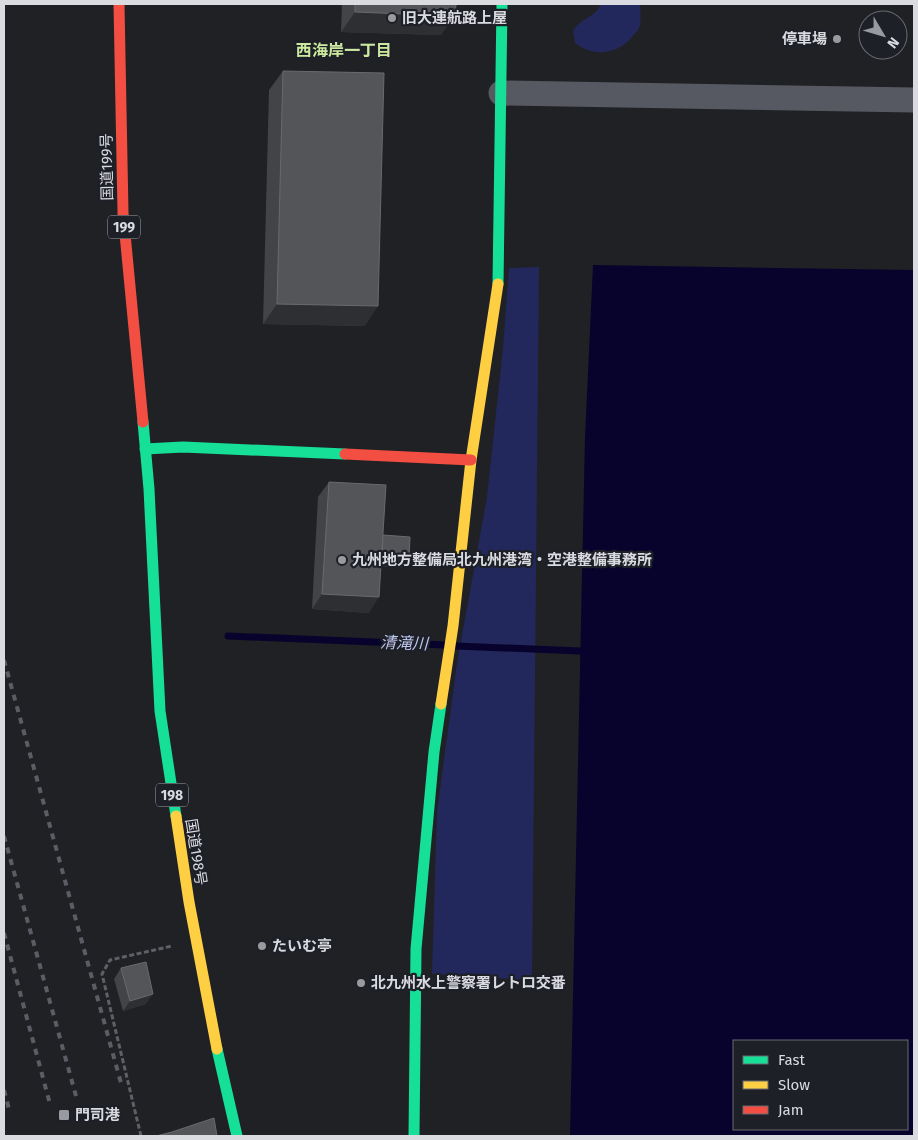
<svg xmlns="http://www.w3.org/2000/svg" width="918" height="1140" viewBox="0 0 918 1140" font-family="'Fira Sans','Noto Sans JP',sans-serif">
  <rect width="100%" height="100%" fill="#202125"/>
  <!-- green -->
  <g fill="#23285c">
    <path d="M601 4H640C640 10 642 22 639 28 638 31 634 34 632 37 617 55 593 57 575 43L573 31C582 17 595 18 601 4Z"/>
    <path d="M539 267 532 980 432 974 437 812 457 663 487 497 503 348 509 268Z"/>
  </g>
  <!-- water -->
  <path fill="#07032c" fill-rule="evenodd" d="M593 265 914 270V1136H570L585 437ZM734 1041H907V1129H734Z"/>
  <g fill="none" stroke-linecap="round" stroke-linejoin="round">
    <!-- stream -->
    <g stroke="#07032c" stroke-width="7">
      <path d="M228 636 445 645"/>
      <path d="M456 646 580 651"/>
    </g>
    <!-- path -->
    <path stroke="#5e6066" stroke-width="3" stroke-dasharray="5 2.5" stroke-linecap="butt" d="M141 1136 102 974 110 960 172 946"/>
    <!-- street -->
    <path stroke="#575962" stroke-width="25" d="M501 93 914 100"/>
    <!-- fast -->
    <g stroke="#16e098" stroke-width="11">
      <path d="M498 284 502 4"/>
      <path d="M143 422 149 489 160 711 176 816"/>
      <path d="M145 449 183 447 345 454"/>
      <path d="M217 1049 237 1136"/>
      <path d="M414 1136 416 949 434 752 441 704"/>
    </g>
    <!-- slow -->
    <g stroke="#ffcf43" stroke-width="11">
      <path d="M441 704 453 626 471 460 498 284"/>
      <path d="M176 816 189 902 217 1049"/>
    </g>
    <!-- jam -->
    <g stroke="#f24e42" stroke-width="11">
      <path d="M119 4 123 213 143 422"/>
      <path d="M345 454 471 460"/>
    </g>
    <!-- rail -->
    <g stroke="#5c5d64" stroke-width="4" stroke-dasharray="6 6" stroke-linecap="butt">
      <path d="M4 660 121 1083"/>
      <path d="M4 836 76 1096"/>
      <path d="M4 933 50 1104"/>
      <path d="M4 1090 10 1113"/>
    </g>
  </g>
  <!-- wall -->
  <g fill="#434447">
    <path d="M342 4H456L441 35 341 32Z"/>
    <path d="M283 71 365 326 263 324 269 90Z"/>
    <path d="M329 482 383 535 409 558 402 568 381 566 369 613 312 609 318 497Z"/>
    <path d="M121 968 146 1004 123 1011 114 979Z"/>
  </g>
  <!-- shaded-wall -->
  <g fill="#2e2f33">
    <path d="M355 12 455 16 441 35 341 32Z"/>
    <path d="M277 304 378 306 365 326 263 324Z"/>
    <path d="M378 555 409 558 402 568 371 566Z"/>
    <path d="M322 594 379 597 369 613 312 609Z"/>
    <path d="M153 994 146 1004 123 1011 130 1001Z"/>
  </g>
  <!-- building -->
  <g fill="#545558" stroke="#696a6d">
    <path d="M355 4H456L455 16 355 12Z"/>
    <path d="M283 71 384 73 378 306 277 304Z"/>
    <path d="M329 482 386 485 379 597 322 594Z"/>
    <path d="M383 535 410 537 409 558 382 556Z"/>
    <path d="M146 962 153 994 130 1001 121 968Z"/>
    <path d="M214 1118 217 1136H156L172 1132Z"/>
  </g>
  <!-- markers -->
  <g fill="#999a9f" stroke="#1e2027" stroke-width="2">
    <circle cx="392" cy="18" r="5"/>
    <circle cx="837" cy="39" r="5"/>
    <circle cx="342" cy="560" r="5"/>
    <circle cx="262" cy="946" r="5"/>
    <circle cx="361" cy="983" r="5"/>
    <rect x="58" y="1109" width="12" height="12" rx="2.5"/>
  </g>
  <g text-anchor="middle" dominant-baseline="central" stroke-width="4.5" stroke-linejoin="round" paint-order="stroke">
    <!-- shield labels -->
    <g fill="#1e2027" stroke="#a2a3a8" stroke-width="1">
      <rect x="108" y="215.5" width="32" height="23" rx="4"/>
      <rect x="156" y="783.5" width="32" height="23" rx="4"/>
    </g>
    <g font-size="14" font-weight="bold" fill="#dadbe0">
      <text x="124" y="227">199</text>
      <text x="172" y="795">198</text>
    </g>
    <!-- poi labels -->
    <g font-size="15" font-weight="bold" fill="#dadbe0" stroke="#1e2027" text-anchor="start">
      <text x="402" y="18">旧大連航路上屋</text>
      <text x="827" y="39" text-anchor="end">停車場</text>
      <text x="352" y="560">九州地方整備局北九州港湾・空港整備事務所</text>
      <text x="272" y="946">たいむ亭</text>
      <text x="371" y="983">北九州水上警察署レトロ交番</text>
      <text x="75" y="1115">門司港</text>
    </g>
    <!-- street labels -->
    <g font-size="15" fill="#dadbe0" stroke="#1e2027">
      <text transform="translate(107 167) rotate(-91)">国道199号</text>
      <text transform="translate(196 852) rotate(81)">国道198号</text>
    </g>
    <!-- neighbourhood labels -->
    <g font-size="16" font-weight="bold" fill="#cce99f" stroke="#1e2027">
      <text x="344" y="50">西海岸一丁目</text>
    </g>
    <!-- water labels -->
    <g font-size="16" font-style="italic" fill="#bfc8ef" stroke="#1e2027">
      <text transform="translate(404 643) rotate(2)">清滝川</text>
    </g>
  </g>
  <!-- border -->
  <rect width="918" height="1140" fill="none" stroke="#dadbe0" stroke-width="10"/>
  <!-- legend -->
  <rect x="733" y="1040" width="175" height="90" fill="#1e2027" stroke="#696b71"/>
  <rect x="743" y="1056" width="25" height="8" fill="#16e098" stroke="#696b71"/>
  <text x="778" y="1065" font-size="15" fill="#dadbe0">Fast</text>
  <rect x="743" y="1081" width="25" height="8" fill="#ffcf43" stroke="#696b71"/>
  <text x="778" y="1090" font-size="15" fill="#dadbe0">Slow</text>
  <rect x="743" y="1106" width="25" height="8" fill="#f24e42" stroke="#696b71"/>
  <text x="778" y="1115" font-size="15" fill="#dadbe0">Jam</text>
  <!-- north arrow -->
  <g transform="translate(883 35) rotate(128)"><circle r="24" fill="#1e2027" stroke="#696b71"/>
  <path d="M0-4L9 19L0 12L-9 19Z" fill="#999a9f"/>
  <text y="-8" font-size="14" font-weight="bold" text-anchor="middle" fill="#dadbe0">N</text>
  </g>
</svg>
